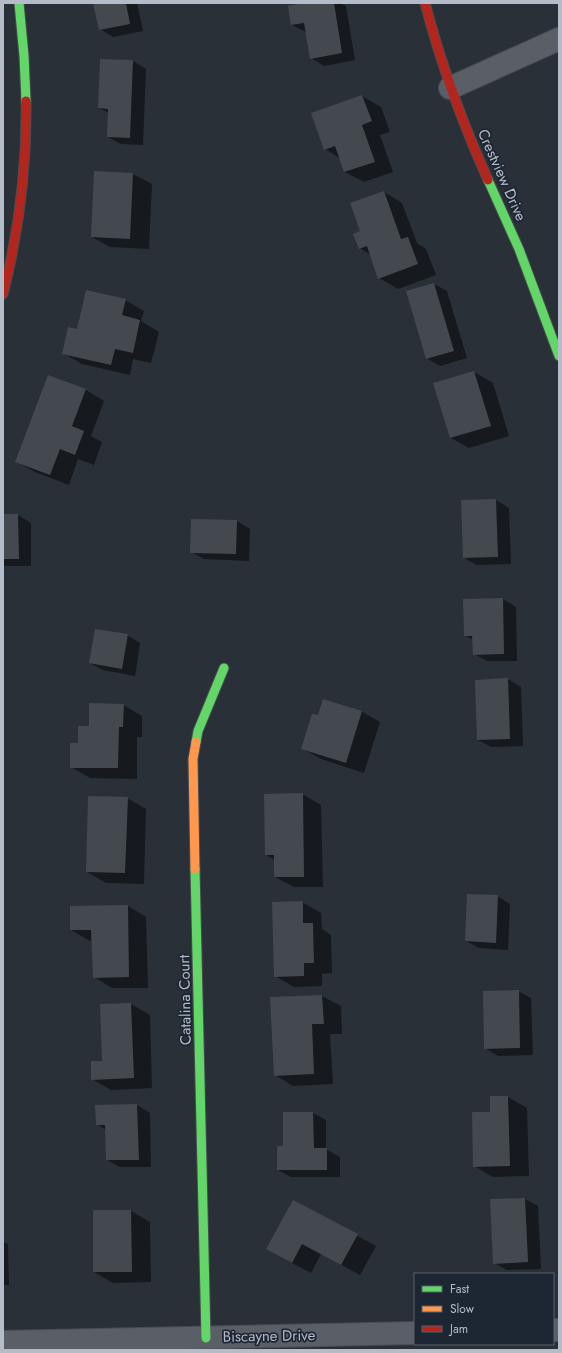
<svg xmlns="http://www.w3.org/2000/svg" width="562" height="1353" viewBox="0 0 562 1353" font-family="Jost,sans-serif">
  <rect width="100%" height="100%" fill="#2a3038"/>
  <!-- shadow -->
  <g fill="#0007">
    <path d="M94 3H137L143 31 113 37 100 29Z"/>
    <path d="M308 3H340L346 6 355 60 324 66 311 58 306 32 292 25Z"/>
    <path d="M133 61 146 69 143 145 121 144 108 137 109 113 99 108Z"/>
    <path d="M362 96 381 107 390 132 380 135 393 172 364 182 345 172 341 159 325 149Z"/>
    <path d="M95 172 133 174 152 184 149 249 110 247 92 237Z"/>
    <path d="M384 192 402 203 417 243 426 249 436 275 398 289 379 278 371 255 360 248 361 232Z"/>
    <path d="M434 284 447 291 467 358 440 366 426 358Z"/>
    <path d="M125 300 144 311 141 321 159 332 151 363 133 359 130 375 82 364 63 353Z"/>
    <path d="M474 372 493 383 509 436 469 448 451 438Z"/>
    <path d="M86 390 104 401 91 436 102 442 94 465 78 459 69 485 35 472 17 462Z"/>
    <path d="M496 500 509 508 511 564 477 565 464 558 462 501Z"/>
    <path d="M3 515H18L31 523V566H3Z"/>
    <path d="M237 521 250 529 249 561 204 559 191 552Z"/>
    <path d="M503 599 516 607 517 661H487L474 654 473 640 465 635 464 600Z"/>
    <path d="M127 635 140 643 135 676 103 670 90 663Z"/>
    <path d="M508 679 521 687 523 746 491 747 478 740 476 681Z"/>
    <path d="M123 705 142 716V737H137V779L90 778 71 767 79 744 90 727Z"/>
    <path d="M361 711 380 722 364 773 321 759 303 749 319 717Z"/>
    <path d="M302 794 321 805 323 887H294L275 877V860L266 855Z"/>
    <path d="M127 798 146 809 144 884 106 883 87 872Z"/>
    <path d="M497 896 510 904 508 950 479 948 466 941Z"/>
    <path d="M302 902 321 913 322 929 331 935 332 973 322 974V986L294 987 275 976Z"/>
    <path d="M128 906 146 917 148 988H112L94 977 93 940 90 941 71 930Z"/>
    <path d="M518 991 531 998 533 1055 498 1056 485 1048Z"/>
    <path d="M322 996 341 1006 342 1034H330L333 1084 293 1086 275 1075 271 998Z"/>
    <path d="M131 1004 150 1015 152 1088 111 1090 92 1079 103 1062Z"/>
    <path d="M491 1097H508L527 1108 529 1176 493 1177 474 1166 491 1113Z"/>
    <path d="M137 1105 150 1113 151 1167H120L107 1160 106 1130 97 1124Z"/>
    <path d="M284 1113H313L326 1120V1149L340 1157V1177H291L278 1170 284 1147Z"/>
    <path d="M525 1199 538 1206 541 1269 507 1270 494 1263Z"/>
    <path d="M293 1201 376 1246 360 1275 321 1254 311 1273 286 1260Z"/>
    <path d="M94 1211H131L150 1222 151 1282 113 1283 94 1272Z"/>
    <path d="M3 1242 8 1244 9 1285H3Z"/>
  </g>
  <!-- building -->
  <g fill="#444950">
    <path d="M93 3H126L130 24 99 30Z"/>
    <path d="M302 3H334L342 53 310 59 304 23 291 25 288 6Z"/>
    <path d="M100 59 133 60 130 138 107 137 108 109 98 108Z"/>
    <path d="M362 95 372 121 362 125 375 162 344 172 335 146 324 150 311 113Z"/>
    <path d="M94 171 133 173 130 239 91 237Z"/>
    <path d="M384 191 401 239 408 237 418 264 378 279 367 246 359 249 353 234 360 231 350 203Z"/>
    <path d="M434 283 454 351 426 359 406 291Z"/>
    <path d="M86 290 126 299 122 315 140 320 133 353 115 349 111 365 62 354 68 327 77 329Z"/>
    <path d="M474 371 491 426 450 438 433 383Z"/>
    <path d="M48 375 86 389 72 426 84 431 75 455 60 449 50 475 15 462Z"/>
    <path d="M496 499 498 557 463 558 461 500Z"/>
    <path d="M3 514H18L19 559H3Z"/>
    <path d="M191 519 237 520 236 554 190 553Z"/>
    <path d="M503 598 504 654 473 655 472 636H464L463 599Z"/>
    <path d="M95 629 128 634 122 669 89 663Z"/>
    <path d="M508 678 510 739 477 740 475 680Z"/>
    <path d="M323 699 362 711 346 763 301 749 312 714 318 715Z"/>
    <path d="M89 703 124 704 123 727H119L118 768H70V743H78V726H89Z"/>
    <path d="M303 793 304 877H274V855H265L264 794Z"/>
    <path d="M88 796 128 797 125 873 86 872Z"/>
    <path d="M467 894 498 895 496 943 465 941Z"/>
    <path d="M303 901V923H313L314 963H304V976L274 977 272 902Z"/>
    <path d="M128 905 129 977 93 978 91 930H70V906Z"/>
    <path d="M519 990 520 1048 484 1049 483 991Z"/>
    <path d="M322 995 324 1024H312L314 1074 274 1076 270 997Z"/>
    <path d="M131 1003 134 1078 91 1080V1061H102L100 1004Z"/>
    <path d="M490 1096H508L510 1166 473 1167 472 1112H490Z"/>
    <path d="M137 1104 139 1160H106L105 1125H96L95 1105Z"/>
    <path d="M283 1112H313L314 1148H327V1170H277V1146H283Z"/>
    <path d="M525 1198 528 1262 493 1264 490 1199Z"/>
    <path d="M293 1200 358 1234 341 1265 302 1244 292 1263 266 1249Z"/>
    <path d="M93 1210H131L132 1272H93Z"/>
  </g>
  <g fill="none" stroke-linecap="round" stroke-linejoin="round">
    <!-- street casing -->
    <g stroke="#484c53" stroke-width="24">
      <g id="street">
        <path d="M450 88 559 39"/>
        <path d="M553 1330H559"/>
        <path d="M3 1342 415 1333"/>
      </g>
    </g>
    <!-- fast casing -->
    <g stroke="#484c53" stroke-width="11">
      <g id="fast">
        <path d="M19 3 24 56 26 101"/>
        <path d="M488 180 519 249 559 356"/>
        <path d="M196 742 198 731 224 668"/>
        <path d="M195 869 206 1338"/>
      </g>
    </g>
    <!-- slow casing -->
    <g stroke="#484c53" stroke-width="11">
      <path id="slow" d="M195 869 193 759 196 742"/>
    </g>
    <!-- jam casing -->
    <g stroke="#484c53" stroke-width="11">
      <g id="jam">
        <path d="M425 3C441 64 462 122 488 180"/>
        <path d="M3 294C19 231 27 165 26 101"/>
      </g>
    </g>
    <!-- street -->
    <use href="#street" stroke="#5a5e66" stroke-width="22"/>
    <!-- fast -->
    <use href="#fast" stroke="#63d668" stroke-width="9"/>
    <!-- slow -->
    <use href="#slow" stroke="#ff974d" stroke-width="9"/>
    <!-- jam -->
    <use href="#jam" stroke="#b3261e" stroke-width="9"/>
  </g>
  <g text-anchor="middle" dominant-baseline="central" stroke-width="3.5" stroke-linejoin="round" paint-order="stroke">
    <!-- street labels -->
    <g font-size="15" fill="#b4bcc9" stroke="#1d2633">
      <text transform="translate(502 175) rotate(66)">Crestview Drive</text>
      <text transform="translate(185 1000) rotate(-91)">Catalina Court</text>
      <text transform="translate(269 1336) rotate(-1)">Biscayne Drive</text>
    </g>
  </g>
  <!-- border -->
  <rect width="562" height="1353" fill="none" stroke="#b4bcc9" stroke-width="8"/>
  <!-- legend -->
  <rect x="414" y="1273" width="140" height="72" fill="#1d2633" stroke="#59626f"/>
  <rect x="422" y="1286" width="20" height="6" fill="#63d668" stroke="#59626f"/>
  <text x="450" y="1293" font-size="12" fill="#b4bcc9">Fast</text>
  <rect x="422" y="1306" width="20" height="6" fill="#ff974d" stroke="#59626f"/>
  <text x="450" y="1313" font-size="12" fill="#b4bcc9">Slow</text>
  <rect x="422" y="1326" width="20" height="6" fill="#b3261e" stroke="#59626f"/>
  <text x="450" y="1333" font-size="12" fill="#b4bcc9">Jam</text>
</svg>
